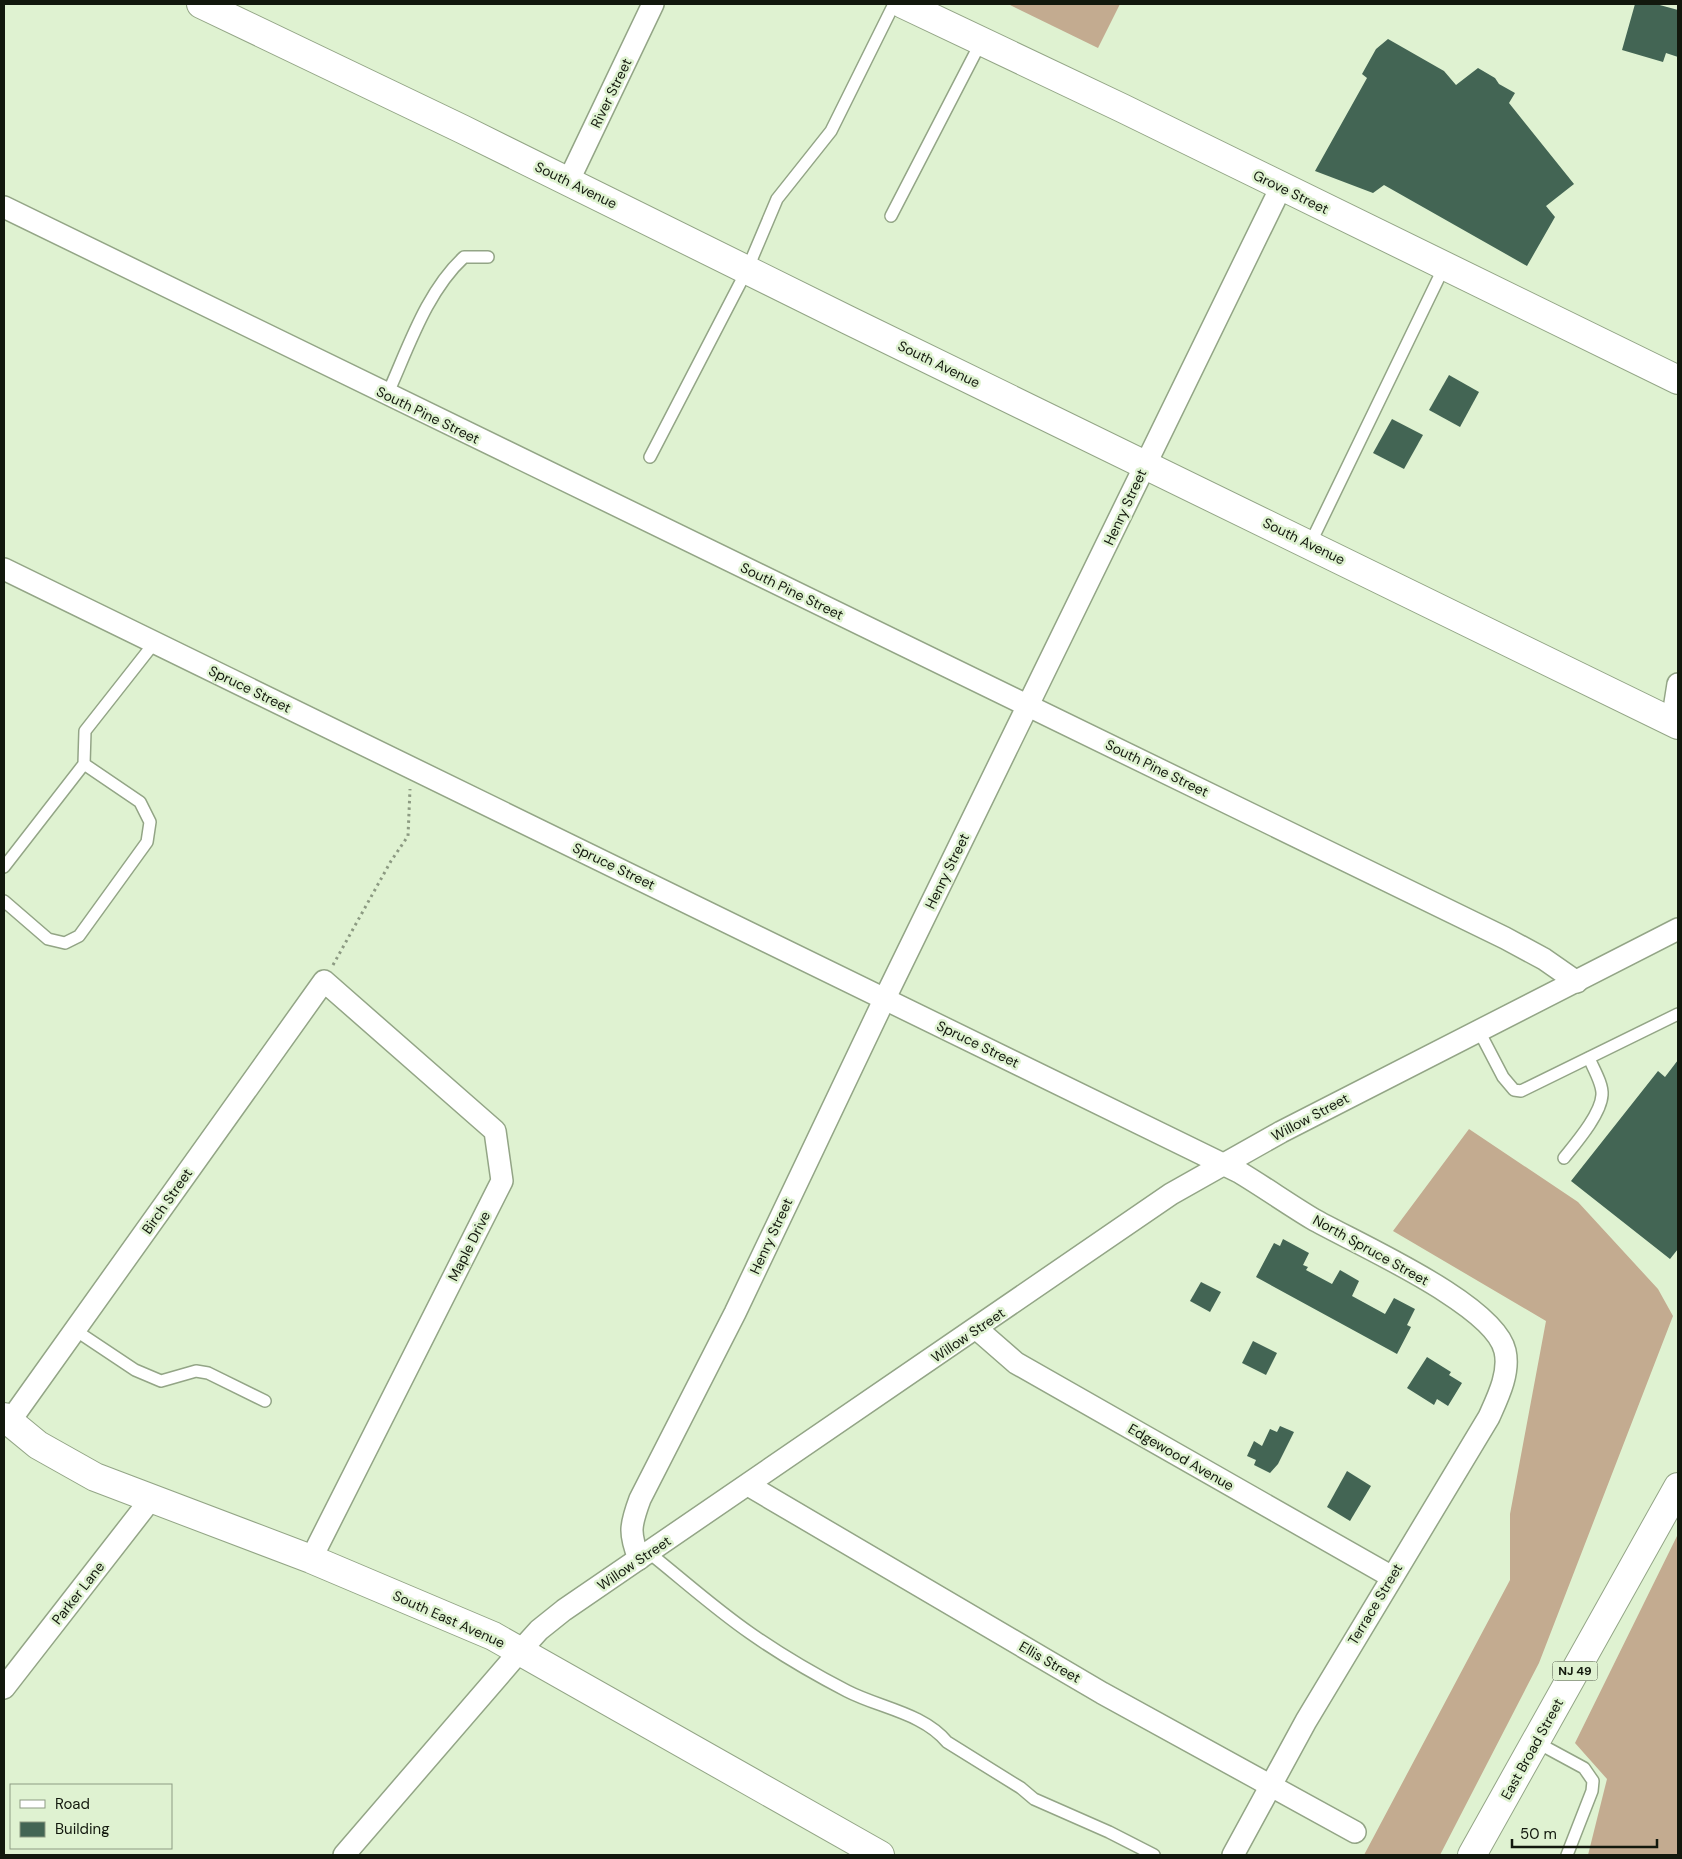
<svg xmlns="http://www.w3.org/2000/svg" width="1682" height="1859" viewBox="0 0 1682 1859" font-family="'DM Sans',sans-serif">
  <rect width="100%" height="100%" fill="#dff2d1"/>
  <!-- forest -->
  <g fill="#c3ab90">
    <path d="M1008 4H1120L1098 48Z"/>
    <path d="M1469 1129 1578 1202 1658 1289 1673 1316 1539 1663 1440 1855H1364L1510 1580V1514L1546 1321 1393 1231Z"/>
    <path d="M1678 1534V1855H1588L1607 1779 1575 1743Z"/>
  </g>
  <!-- building -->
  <g fill="#436554">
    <path d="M1635 4H1656L1678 10V57L1666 53 1663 62 1622 50Z"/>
    <path d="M1388 39 1444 71 1456 85 1478 68 1495 78 1499 84 1515 93 1509 103 1574 184 1546 206 1555 217 1527 266 1384 185 1373 193 1315 171 1367 78 1362 74 1376 49Z"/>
    <path d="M1449 375 1479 392 1460 427 1429 410Z"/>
    <path d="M1392 419 1423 435 1404 469 1373 453Z"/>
    <path d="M1678 1060V1249L1670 1259 1571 1181 1658 1071 1665 1077Z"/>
    <path d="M1283 1239 1309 1253 1303 1265 1308 1267 1306 1270 1332 1284 1340 1270 1359 1281 1352 1296 1385 1314 1394 1298 1415 1309 1407 1325 1411 1327 1397 1354 1256 1277 1274 1243 1280 1246Z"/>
    <path d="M1201 1282 1221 1292 1210 1312 1190 1301Z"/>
    <path d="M1253 1341 1277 1353 1266 1375 1242 1363Z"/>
    <path d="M1427 1357 1451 1372 1449 1375 1462 1383 1448 1406 1437 1399 1434 1405 1407 1388Z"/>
    <path d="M1280 1426 1294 1432 1278 1464 1270 1473 1254 1465 1256 1460 1247 1456 1254 1441 1262 1446 1270 1429 1277 1432Z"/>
    <path d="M1347 1471 1371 1486 1350 1521 1327 1507Z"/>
  </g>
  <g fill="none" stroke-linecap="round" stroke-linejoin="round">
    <!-- lane casing -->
    <g stroke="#93a586" stroke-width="14">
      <g id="lane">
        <path d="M891 216 981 42"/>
        <path d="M387 395C408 349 426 292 464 257H488"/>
        <path d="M650 457 747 270 777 199 831 131 894 4"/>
        <path d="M1310 544 1444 267"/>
        <path d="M4 867 84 764 85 731 155 642"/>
        <path d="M4 901 48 939 65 943 79 936 147 842 150 822 140 802 84 764"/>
        <path d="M1479 1031 1503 1077 1514 1090 1521 1091 1678 1014"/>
        <path d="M1564 1158C1576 1143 1601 1114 1602 1095 1603 1084 1593 1068 1589 1058"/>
        <path d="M75 1330 135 1370 161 1381 196 1371 208 1373 265 1401"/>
        <path d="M648 1552C682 1579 714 1608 750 1633 780 1654 814 1674 847 1691 880 1708 923 1713 947 1742L1021 1788 1034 1799 1109 1832 1154 1855"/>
        <path d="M1536 1742 1584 1768 1593 1781 1592 1791 1567 1855"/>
      </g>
    </g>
    <!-- street casing -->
    <g stroke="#93a586" stroke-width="24">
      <g id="street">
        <path d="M568 182 653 4"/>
        <path d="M4 207 1505 938 1544 959 1577 982"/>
        <path d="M4 569 1239 1172C1264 1187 1288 1204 1313 1219 1355 1243 1495 1304 1505 1351 1510 1373 1498 1397 1489 1417L1306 1721 1233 1855"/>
        <path d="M1672 722 1678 684"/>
        <path d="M977 1329 1016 1363 1392 1577"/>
        <path d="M10 1421 324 981 495 1131 502 1181 311 1559"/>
        <path d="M748 1485 1102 1693 1355 1832"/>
        <path d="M639 1559C629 1533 630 1526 640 1499L735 1313 885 998 1281 187"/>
        <path d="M4 1688 151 1499"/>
        <path d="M344 1855 520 1651 539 1630 564 1610 1171 1194 1281 1132 1678 929"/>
      </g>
    </g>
    <!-- secondary casing -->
    <g stroke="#93a586" stroke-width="30">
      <g id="secondary">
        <path d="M201 4 462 129 848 320 1678 725"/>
        <path d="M903 4 1122 108 1678 380"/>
        <path d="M4 1417 38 1445 95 1477 311 1559 493 1636 880 1855"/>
      </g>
    </g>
    <!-- highway casing -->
    <g stroke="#93a586" stroke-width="30">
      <path id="highway" d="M1472 1855 1678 1487"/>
    </g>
    <!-- path -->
    <path stroke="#8c9a82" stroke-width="3" stroke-dasharray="2.5 4" stroke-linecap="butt" d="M333 965 391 861 408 836 410 789"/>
    <!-- lane -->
    <use href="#lane" stroke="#fff" stroke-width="11"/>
    <!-- street -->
    <use href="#street" stroke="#fff" stroke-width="21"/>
    <!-- secondary -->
    <use href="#secondary" stroke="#fff" stroke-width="28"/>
    <!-- highway -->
    <use href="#highway" stroke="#fff" stroke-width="28"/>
  </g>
  <g text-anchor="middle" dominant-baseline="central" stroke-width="5" stroke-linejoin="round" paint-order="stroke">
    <!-- shield labels -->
    <rect fill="#dff2d1" stroke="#505948" stroke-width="1" x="1552.5" y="1661.5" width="45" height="19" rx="4"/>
    <g font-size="12" font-weight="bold" fill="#12180d">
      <text x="1575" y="1671">NJ 49</text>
    </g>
    <!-- street labels -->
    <g font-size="14" fill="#12180d" stroke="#dff2d1">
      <text transform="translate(611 93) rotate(-64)">River Street</text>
      <text transform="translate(576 185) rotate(26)">South Avenue</text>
      <text transform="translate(1291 192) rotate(26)">Grove Street</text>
      <text transform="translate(939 364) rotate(26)">South Avenue</text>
      <text transform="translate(428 415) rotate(26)">South Pine Street</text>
      <text transform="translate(1125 507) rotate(-65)">Henry Street</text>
      <text transform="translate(1304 541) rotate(26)">South Avenue</text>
      <text transform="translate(792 591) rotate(26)">South Pine Street</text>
      <text transform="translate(250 689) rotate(26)">Spruce Street</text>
      <text transform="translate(1157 768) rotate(26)">South Pine Street</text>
      <text transform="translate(614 866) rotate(26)">Spruce Street</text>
      <text transform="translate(947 871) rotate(-64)">Henry Street</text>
      <text transform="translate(978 1044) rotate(26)">Spruce Street</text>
      <text transform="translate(1310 1117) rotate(-28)">Willow Street</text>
      <text transform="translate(167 1201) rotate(-55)">Birch Street</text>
      <text transform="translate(771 1236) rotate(-65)">Henry Street</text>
      <text transform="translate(469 1246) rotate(-63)">Maple Drive</text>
      <text transform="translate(1371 1250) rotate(29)">North Spruce Street</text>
      <text transform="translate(968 1335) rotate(-34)">Willow Street</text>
      <text transform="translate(1181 1457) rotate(30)">Edgewood Avenue</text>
      <text transform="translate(634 1563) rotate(-34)">Willow Street</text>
      <text transform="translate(78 1593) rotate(-52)">Parker Lane</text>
      <text transform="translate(1375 1604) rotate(-59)">Terrace Street</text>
      <text transform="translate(449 1619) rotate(24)">South East Avenue</text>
      <text transform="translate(1050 1662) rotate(30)">Ellis Street</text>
      <text transform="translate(1532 1749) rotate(-61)">East Broad Street</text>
    </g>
  </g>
  <!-- border -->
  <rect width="1682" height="1859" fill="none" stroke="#12180d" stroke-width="10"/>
  <!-- legend -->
  <rect x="10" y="1784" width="162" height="65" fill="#dff2d1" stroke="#8d9b83"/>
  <rect x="20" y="1800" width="25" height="8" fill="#ffffff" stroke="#8d9b83"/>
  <text x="55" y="1809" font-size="15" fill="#12180d">Road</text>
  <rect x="20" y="1822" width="25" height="15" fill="#436554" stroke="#8d9b83"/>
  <text x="55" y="1834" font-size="15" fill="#12180d">Building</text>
  <!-- scale -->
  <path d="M1512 1839v8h145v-8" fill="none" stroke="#12180d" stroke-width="2.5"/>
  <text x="1520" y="1839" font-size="15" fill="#12180d" stroke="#dff2d1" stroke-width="4" paint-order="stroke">50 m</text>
</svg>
